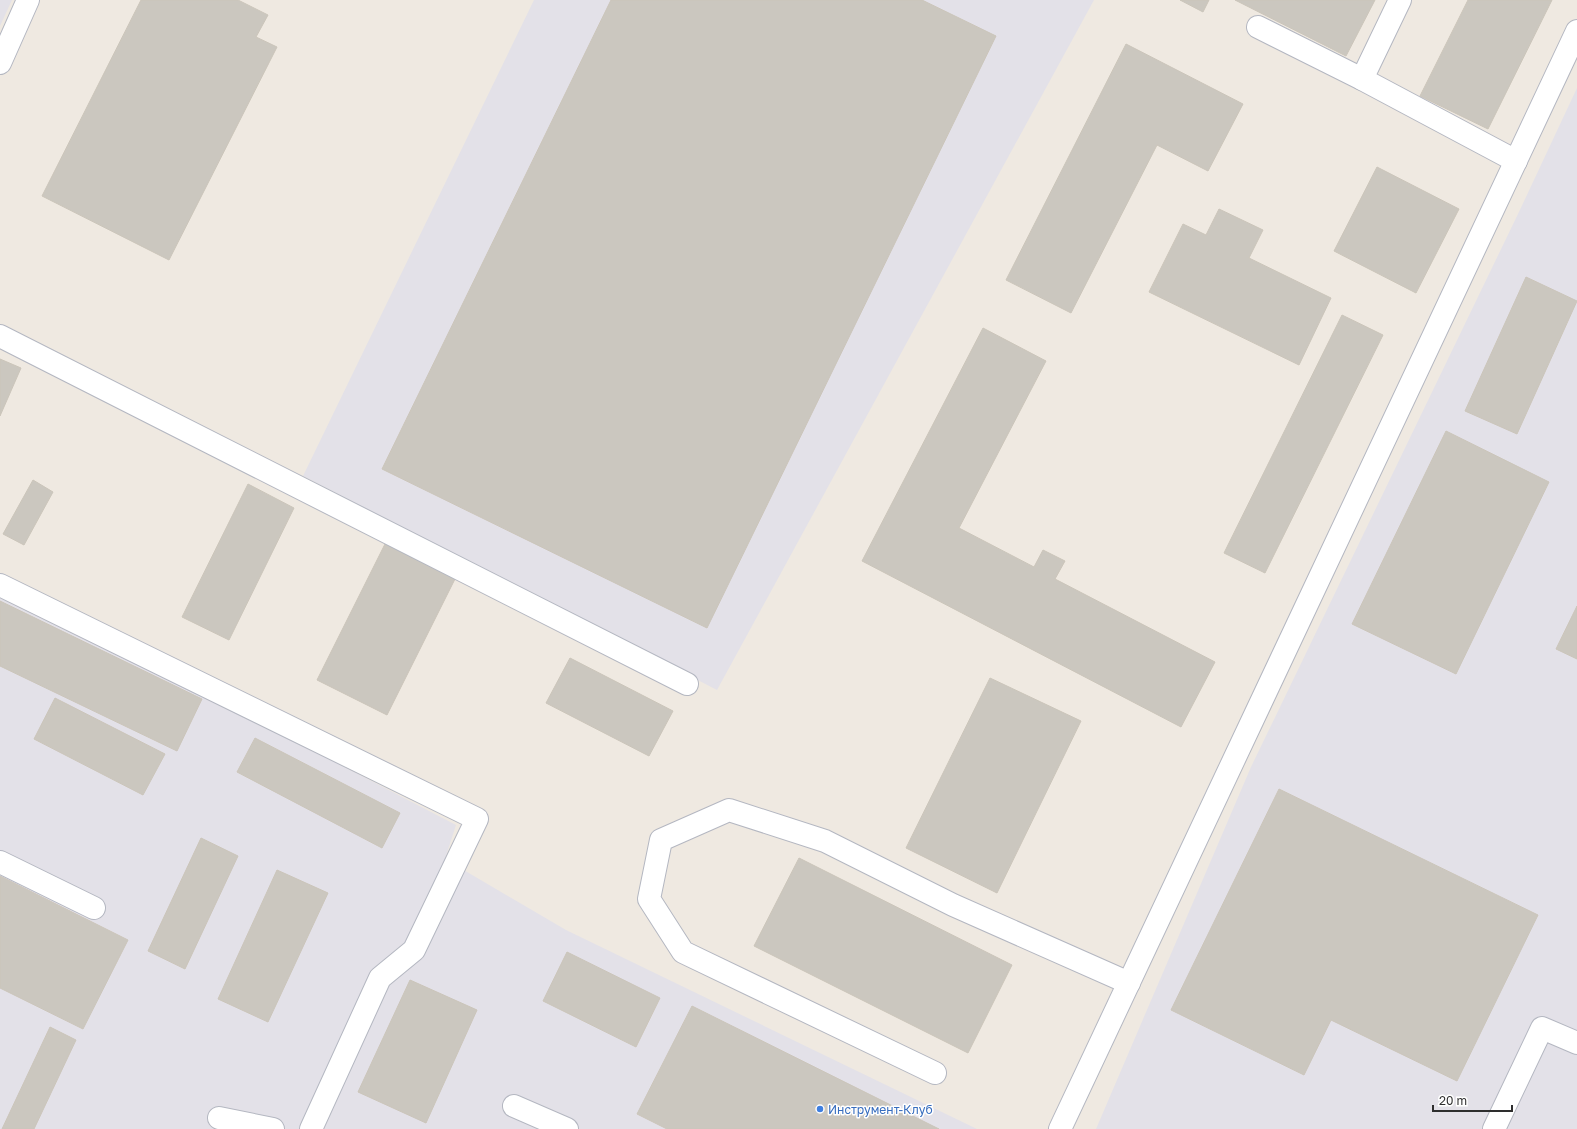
<svg xmlns="http://www.w3.org/2000/svg" width="1577" height="1129" viewBox="0 0 1577 1129" font-family="'Golos Text',sans-serif">
  <rect width="100%" height="100%" fill="#efe9e1"/>
  <!-- industrial -->
  <g fill="#e3e1e8">
    <path d="M0 0H12L0 26Z"/>
    <path d="M534 0H1094L717 690 303 476Z"/>
    <path d="M1577 88V1129H1096L1251 767 1518 214Z"/>
    <path d="M0 591 160 671 456 825 445 859 566 930 977 1129H0Z"/>
  </g>
  <!-- building -->
  <g fill="#cbc7bf" stroke="#cbc5ba">
    <path d="M141 0H238L268 15 256 37 277 47 169 260 42 196Z"/>
    <path d="M611 0H922L996 36 707 628 382 469Z"/>
    <path d="M1180 0H1209L1203 12Z"/>
    <path d="M1235 0H1375L1346 56Z"/>
    <path d="M1468 0H1552L1488 129 1420 96Z"/>
    <path d="M1126 44 1243 104 1208 171 1157 145 1071 313 1006 280Z"/>
    <path d="M1377 167 1459 209 1416 293 1334 251Z"/>
    <path d="M1219 209 1263 230 1249 258 1331 298 1299 365 1149 292 1183 224 1206 235Z"/>
    <path d="M1526 277 1577 301 1517 434 1465 411Z"/>
    <path d="M1342 315 1383 335 1265 573 1224 553Z"/>
    <path d="M983 328 1046 361 959 528 1034 567 1043 550 1065 561 1055 579 1215 662 1181 727 862 561Z"/>
    <path d="M0 359 21 368 0 416Z"/>
    <path d="M1446 431 1549 482 1456 674 1352 624Z"/>
    <path d="M33 480 53 492 24 545 3 534Z"/>
    <path d="M248 484 294 508 229 640 182 617Z"/>
    <path d="M387 540 457 575 387 715 317 680Z"/>
    <path d="M0 601 202 699 177 751 0 666Z"/>
    <path d="M1577 606V659L1556 649Z"/>
    <path d="M570 658 673 711 649 756 546 703Z"/>
    <path d="M990 678 1081 721 997 893 906 848Z"/>
    <path d="M55 698 165 754 143 795 34 739Z"/>
    <path d="M255 738 400 813 382 848 237 772Z"/>
    <path d="M1279 789 1538 915 1457 1081 1331 1020 1304 1075 1171 1010Z"/>
    <path d="M201 838 238 856 185 969 148 951Z"/>
    <path d="M799 858 1012 965 968 1053 754 946Z"/>
    <path d="M277 870 328 893 268 1022 218 999Z"/>
    <path d="M0 876 128 940 83 1029 0 988Z"/>
    <path d="M567 952 660 998 636 1047 543 1001Z"/>
    <path d="M410 980 477 1010 426 1123 358 1092Z"/>
    <path d="M692 1006 939 1129H667L637 1114Z"/>
    <path d="M50 1027 76 1040 34 1129H2Z"/>
  </g>
  <g fill="none" stroke-linecap="round" stroke-linejoin="round">
    <!-- minor casing -->
    <g stroke="#b4b7c1" stroke-width="24">
      <g id="minor">
        <path d="M1400 0 1362 79 1516 161"/>
        <path d="M1258 27 1362 79"/>
        <path d="M0 63 28 0"/>
        <path d="M0 336 687 684"/>
        <path d="M0 585 477 819 414 950 380 978 311 1129"/>
        <path d="M0 862 94 908"/>
        <path d="M935 1073 683 952 649 899 661 840 729 810 825 841 953 905 1129 983"/>
        <path d="M514 1106 567 1129"/>
        <path d="M219 1118 273 1129"/>
        <path d="M1060 1129 1577 31"/>
        <path d="M1494 1129 1542 1028 1577 1043"/>
      </g>
    </g>
    <!-- minor -->
    <use href="#minor" stroke="#fff" stroke-width="22"/>
  </g>
  <!-- markers -->
  <circle fill="#3f7fe0" stroke="#fff" stroke-width="1.5" cx="820" cy="1109" r="4"/>
  <g text-anchor="middle" dominant-baseline="central" stroke-width="3" stroke-linejoin="round" paint-order="stroke">
    <!-- shop labels -->
    <g font-size="12" fill="#366cbe" stroke="#fff" text-anchor="start">
      <text x="828" y="1109">Инструмент-Клуб</text>
    </g>
  </g>
  <!-- scale -->
  <path d="M1433 1105v6h79v-6" fill="none" stroke="#2e2e2e" stroke-width="2"/>
  <text x="1439" y="1105" font-size="12" fill="#2e2e2e" stroke="#ffffff" stroke-width="3" paint-order="stroke">20 m</text>
</svg>
